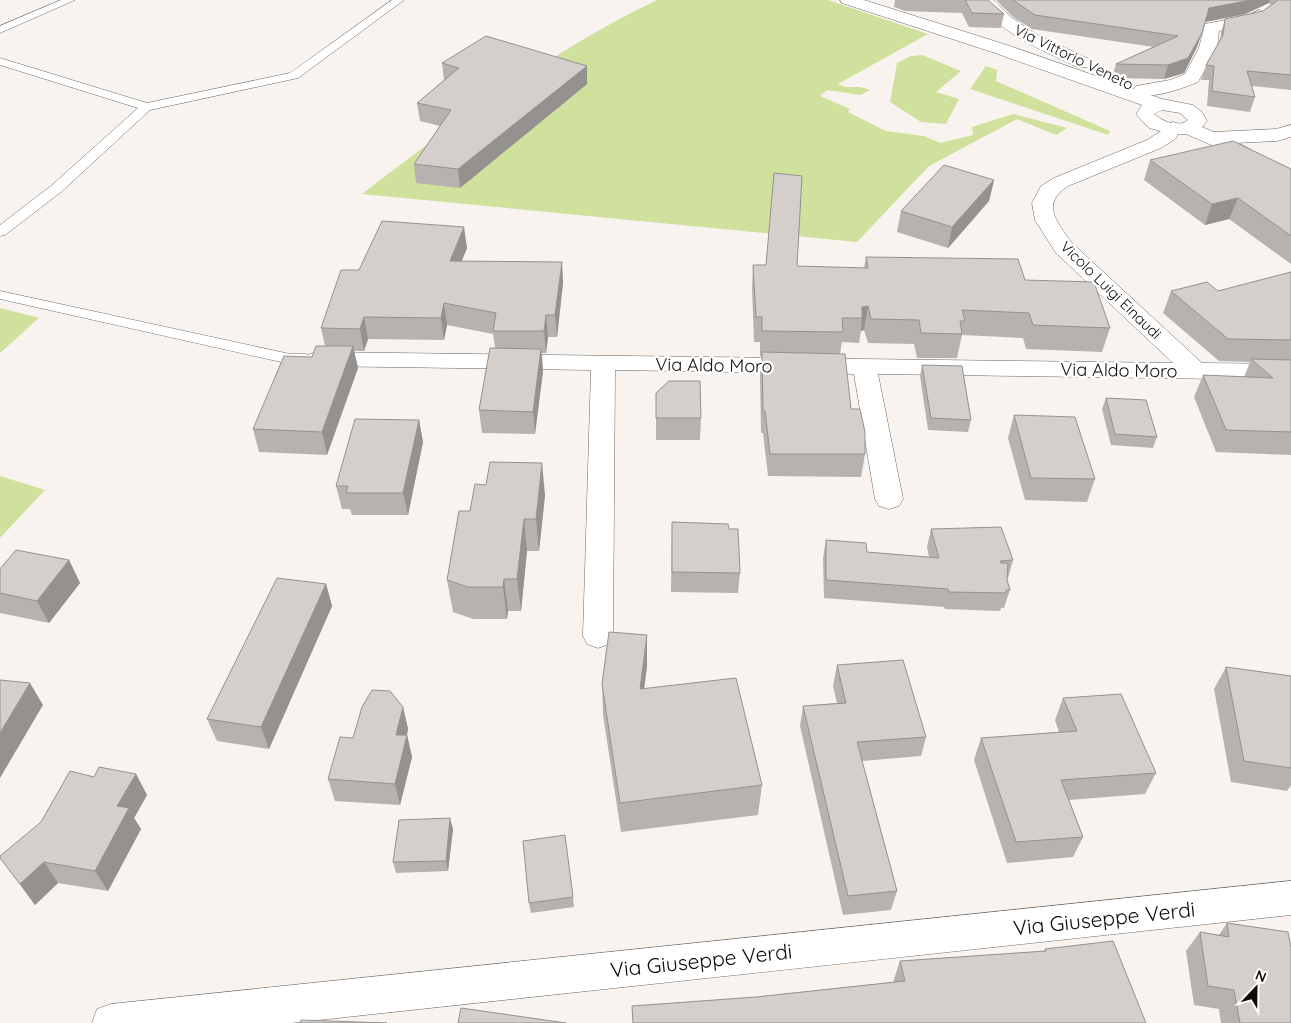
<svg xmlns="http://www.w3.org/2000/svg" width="1291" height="1023" viewBox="0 0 1291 1023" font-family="Quicksand,sans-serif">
  <rect width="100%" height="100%" fill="#f8f3ef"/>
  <!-- green -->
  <g fill="#d0e09d">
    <path d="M657 0H828L928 34 838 84C848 90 859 84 870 90L860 95 827 90 820 96 850 109 848 112 886 131 924 136 940 143 973 135 972 127 1013 114 1067 128 1056 135 1017 119 929 166 857 242 362 194C455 123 551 51 657 0Z"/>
    <path d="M922 55 961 71 936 92 959 99 946 124 921 122 890 102 897 63 911 56Z"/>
    <path d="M986 66 997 70 996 81 1110 131 1108 135 970 89Z"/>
    <path d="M0 308 39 318 0 353Z"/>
    <path d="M0 476 45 490 0 538Z"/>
  </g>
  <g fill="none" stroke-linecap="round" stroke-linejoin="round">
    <!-- service casing -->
    <g stroke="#6c6864" stroke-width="1">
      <g id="service">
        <path d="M61 0H75L0 33V26Z"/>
        <path d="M392 0H404L298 78 150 110 61 192 5 235 0 236V225L51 186 138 108 0 65V58L147 103 290 73Z"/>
        <path d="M0 291 290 354H306L314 359 306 364H290L0 299Z"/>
      </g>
    </g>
    <!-- minor casing -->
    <g stroke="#6c6864" stroke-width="1">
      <g id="minor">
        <path d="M1259 10 1267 15 1257 23 1219 31 1217 48 1198 82C1180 89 1155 99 1136 94L1133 90 1136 86 1170 80 1185 74 1199 48 1205 24 1246 16Z"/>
        <path d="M1173 122 1180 124 1182 128 1175 139 1161 148 1068 186C1040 204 1057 222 1072 243L1202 363 1291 364V380L878 374 903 499 899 506 889 509 879 506 875 499 854 374 615 370 613 636 609 644 598 648 587 644 583 636 591 370 318 366 309 364 306 359 309 354 318 352 1173 363 1056 253 1035 220 1032 203 1041 186 1054 178 1147 140 1161 131 1166 124Z"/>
        <path d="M1291 125V137L1277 141 1213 144 1206 142 1203 138 1206 134 1213 132 1276 129Z"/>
        <path d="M1291 881V915L291 1023H92L97 1009 111 1004Z"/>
      </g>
    </g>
    <!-- tertiary casing -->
    <g stroke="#6c6864" stroke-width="1">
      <g id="tertiary">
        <path d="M840 0H864L1007 45 1162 99 1193 105 1202 112 1207 121 1202 127 1237 142 1291 173V187L1284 185 1223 150 1186 134H1171L1149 128 1136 114 1142 105 995 53 842 3ZM1162 110 1180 113 1188 120C1177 128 1164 122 1154 114Z"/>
        <path d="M976 0H993L1012 18 1036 34 1089 59 1092 63 1089 67H1077C1042 50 999 33 976 0Z"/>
      </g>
    </g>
    <!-- service -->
    <use href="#service" fill="#fff" fill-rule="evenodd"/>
    <!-- minor -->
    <use href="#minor" fill="#fff" fill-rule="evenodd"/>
    <!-- tertiary -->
    <use href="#tertiary" fill="#fff" fill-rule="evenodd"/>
  </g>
  <!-- wall -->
  <g fill="#b6b2af">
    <path d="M895 0H988L1004 14 1001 28 969 27 962 13 905 11 894 7Z"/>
    <path d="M996 0H1291V90L1252 86 1255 97 1250 112 1207 106 1209 80H1201L1206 65 1220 42 1221 33 1225 19 1263 11 1271 5 1269 3 1245 14 1205 22 1197 47 1184 73 1164 79 1112 78 1116 64 1154 47 1032 29 1013 17Z"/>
    <path d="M442 63 587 66V84L460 188 416 183 414 164 440 126 420 121 417 103 444 80Z"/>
    <path d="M1150 160 1291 169V264L1229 219 1205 225 1144 180Z"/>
    <path d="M994 180 989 201 948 248 897 232 901 211Z"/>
    <path d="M467 248 461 261 562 262 563 283 557 337H548L546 353H542L543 371 535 434 482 433 479 410 495 348 493 334 447 325 444 340 368 339 364 351H354L358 368 327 455 259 452 253 429 325 346 321 328 359 270Z"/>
    <path d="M866 257 1025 280 1110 328 1102 352 1026 349 1023 338 962 335 957 358H917L914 344 868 343 864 330 861 331 859 343 842 342 840 354 851 409 865 454 861 477 768 476 763 433H761L760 374 762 356H760V342H754L752 289 753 265 864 268Z"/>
    <path d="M1291 270V455L1216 452 1194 397 1203 375 1244 377 1250 362 1219 361 1163 313 1171 291H1218L1290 273Z"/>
    <path d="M922 365 971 420 968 432 928 430 920 376Z"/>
    <path d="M656 393 701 418 700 440H656Z"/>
    <path d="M1106 398 1157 437 1153 448 1111 445 1102 409Z"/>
    <path d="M1014 415 1095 479 1087 502 1025 500 1008 438Z"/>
    <path d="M419 420 423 442 408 515H352L350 509H342L336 486Z"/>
    <path d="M545 495 539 551H527L521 611H508L507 619H473L453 612 447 580 470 511Z"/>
    <path d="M672 522 729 529 740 573 738 593 671 592Z"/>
    <path d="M931 529 1013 560 1008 578H1007V580L1010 590 1004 608H1001L1000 611 945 609 944 607 824 598 823 558 826 540 867 552 929 557 927 547Z"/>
    <path d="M69 560 80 583 49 623 0 613V569Z"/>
    <path d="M326 584 332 606 269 749 217 741 207 719Z"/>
    <path d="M837 665 926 737 921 756 862 761 897 891 891 910 843 915 800 726 803 706 837 703 833 686Z"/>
    <path d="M647 666 644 689 762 785 758 815 621 832 603 715 602 684Z"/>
    <path d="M1226 667 1291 676V785L1287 791 1231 782 1214 689Z"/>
    <path d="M1063 698 1156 773 1145 794 1069 800 1083 837 1073 857 1007 863 974 760 981 738 1059 732 1055 720Z"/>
    <path d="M403 707 408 729 407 735 412 757 400 805 335 801 328 779 353 738Z"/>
    <path d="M136 774 147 795 134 818 141 829 108 891 58 883 35 905 0 858 94 777Z"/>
    <path d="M453 829 448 871 396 873 393 862Z"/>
    <path d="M573 897 574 907 531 913 529 903Z"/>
    <path d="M1227 923 1291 1023H1221L1219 1009 1194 1005 1186 951 1200 932 1219 935Z"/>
    <path d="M1045 949 1146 1023H633L632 1006 756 997 893 982 900 961 1044 951Z"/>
  </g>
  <!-- shaded-wall -->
  <g fill="#94918e">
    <path d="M1251 0H1270L1269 3 1245 14 1205 22 1209 8Z"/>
    <path d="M1202 33 1197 47 1184 73 1164 79 1168 65Z"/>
    <path d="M587 66V84L460 188 458 169Z"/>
    <path d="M994 180 989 201 948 248 952 227Z"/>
    <path d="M1238 198 1229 219 1205 225 1212 204Z"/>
    <path d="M464 227 467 248 453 283 450 261Z"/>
    <path d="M562 262 563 283 557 337 555 315Z"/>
    <path d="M444 303 447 325 444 340 441 318Z"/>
    <path d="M868 306 864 330 861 331 862 318V307Z"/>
    <path d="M546 315 548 337 546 353 544 331Z"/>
    <path d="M364 317 368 339 364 351 360 329Z"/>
    <path d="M353 346 358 368 327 455 322 432Z"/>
    <path d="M541 349 543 371 535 434 533 412Z"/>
    <path d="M419 420 423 442 408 515 403 493Z"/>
    <path d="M542 463 545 495 539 551 536 519Z"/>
    <path d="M524 519 527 551 521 611 517 579Z"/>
    <path d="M69 560 80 583 49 623 37 601Z"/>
    <path d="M504 579 508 611 507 619 503 587Z"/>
    <path d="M326 584 332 606 269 749 261 727Z"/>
    <path d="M647 635V666L640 720V689Z"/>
    <path d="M30 683 43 705 0 778V733Z"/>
    <path d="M403 707 408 729 402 756 396 735Z"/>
    <path d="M407 735 412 757 400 805 395 784Z"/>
    <path d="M136 774 147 795 134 818 141 829 108 891 95 871 117 806Z"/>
    <path d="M450 818 453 829 448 871 446 861Z"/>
    <path d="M44 862 58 883 35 905 20 884Z"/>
  </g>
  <!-- building -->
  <g fill="#d4cfcb" stroke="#94918e">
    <path d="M965 0H988L1004 14 972 13Z"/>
    <path d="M1013 0H1251L1209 8 1202 33 1188 58 1168 65 1116 64 1178 36 1035 15Z"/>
    <path d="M1278 0H1291V75L1247 71 1255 97 1212 91 1214 66 1206 65 1223 35 1225 19 1263 11Z"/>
    <path d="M486 36 587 66 458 169 414 164 451 110 417 103 459 68 442 63Z"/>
    <path d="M1233 141 1291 169V236L1238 198 1212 204 1150 160Z"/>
    <path d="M944 165 994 180 952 227 901 211Z"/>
    <path d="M774 173 802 176 797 266 868 268 866 257 1018 259 1025 280 1094 282 1110 328 1033 325 1029 313 962 310 965 321H960L962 334 921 333 919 320 871 319 868 306 862 307V318H842L843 332 762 331V317H756L753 265H766Z"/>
    <path d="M382 221 464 227 450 261 562 262 555 315H546L544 331H493L496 313 444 303 441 318 364 317 360 329 321 328 341 270H359Z"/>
    <path d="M1291 272V340L1228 339 1171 291 1207 282 1218 291Z"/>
    <path d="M316 346H353L322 432 253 429 284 356 312 357Z"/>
    <path d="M490 348 541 349 533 412 479 410Z"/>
    <path d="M762 352 845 354 851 409H860L865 432V454H770L765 411H763Z"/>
    <path d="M1251 359 1291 360V432L1226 430 1203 375 1273 378Z"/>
    <path d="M922 365 962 366 971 420 931 418Z"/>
    <path d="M669 381H700L701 418H656V393Z"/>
    <path d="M1106 398 1146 400 1157 437 1115 434Z"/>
    <path d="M1014 415 1075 417 1095 479 1031 478Z"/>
    <path d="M355 419 419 420 403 493H346L348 486H336Z"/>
    <path d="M490 462 542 463 536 519H524L517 579H504L503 587H468L447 580 459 511H470L475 484 486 485Z"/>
    <path d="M672 522 728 524 729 529H738L740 573 672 572Z"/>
    <path d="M1001 527 1013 560 1000 561 1001 563H1008L1007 580 1010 590H1006V593L949 592 948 589 826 580V540L866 543 867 552 939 558 931 529Z"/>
    <path d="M16 550 69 560 37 601 0 593V569Z"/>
    <path d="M277 578 326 584 261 727 207 719Z"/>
    <path d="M609 632 647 635 640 689 736 678 762 785 620 803 602 684Z"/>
    <path d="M903 660 926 737 857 742 897 891 848 896 803 706 846 703 837 665Z"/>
    <path d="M1226 667 1291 676V768L1244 761Z"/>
    <path d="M0 680 30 683 0 733Z"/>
    <path d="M372 690 390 691 403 707 396 735H407L395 784 328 779 340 737 353 738 362 707Z"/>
    <path d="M1121 694 1156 773 1061 780 1083 837 1016 842 981 738 1077 731 1063 698Z"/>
    <path d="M99 767 136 774 117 806 129 808 95 871 44 862 20 884 0 858V856L41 822 70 771 94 777Z"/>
    <path d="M450 818 446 861 393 862 399 820Z"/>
    <path d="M565 835 573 897 529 903 523 841Z"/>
    <path d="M1227 923 1288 932 1291 948V1023H1240L1234 990 1208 986 1200 932 1229 937Z"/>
    <path d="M1113 941 1146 1023H633L632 1006 756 997 905 981 900 961 1046 951 1045 949Z"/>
    <path d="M461 1008 566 1023H458Z"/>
    <path d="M301 1020 387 1023H300Z"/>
  </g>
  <g text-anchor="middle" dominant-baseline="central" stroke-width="5" stroke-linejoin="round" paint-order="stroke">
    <!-- far-street labels -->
    <g font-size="15" fill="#0d0b0a" stroke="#fff">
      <text transform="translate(1074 57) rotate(26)">Via Vittorio Veneto</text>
      <text transform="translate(1111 290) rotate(44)">Vicolo Luigi Einaudi</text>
    </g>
    <!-- street labels -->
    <g font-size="18" fill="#0d0b0a" stroke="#fff">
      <text transform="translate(714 365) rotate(1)">Via Aldo Moro</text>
      <text transform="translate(1119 370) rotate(1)">Via Aldo Moro</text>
    </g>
    <!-- near-street labels -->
    <g font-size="21" fill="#0d0b0a" stroke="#fff">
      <text transform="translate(1104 918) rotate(-6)">Via Giuseppe Verdi</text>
      <text transform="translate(701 960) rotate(-6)">Via Giuseppe Verdi</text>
    </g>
  </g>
  <!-- north arrow -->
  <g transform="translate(1256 988) rotate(22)" stroke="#ffffff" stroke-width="4" paint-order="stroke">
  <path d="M0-4L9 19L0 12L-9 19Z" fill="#0d0b0a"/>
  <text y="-8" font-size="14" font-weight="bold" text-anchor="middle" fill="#0d0b0a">N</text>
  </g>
</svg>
